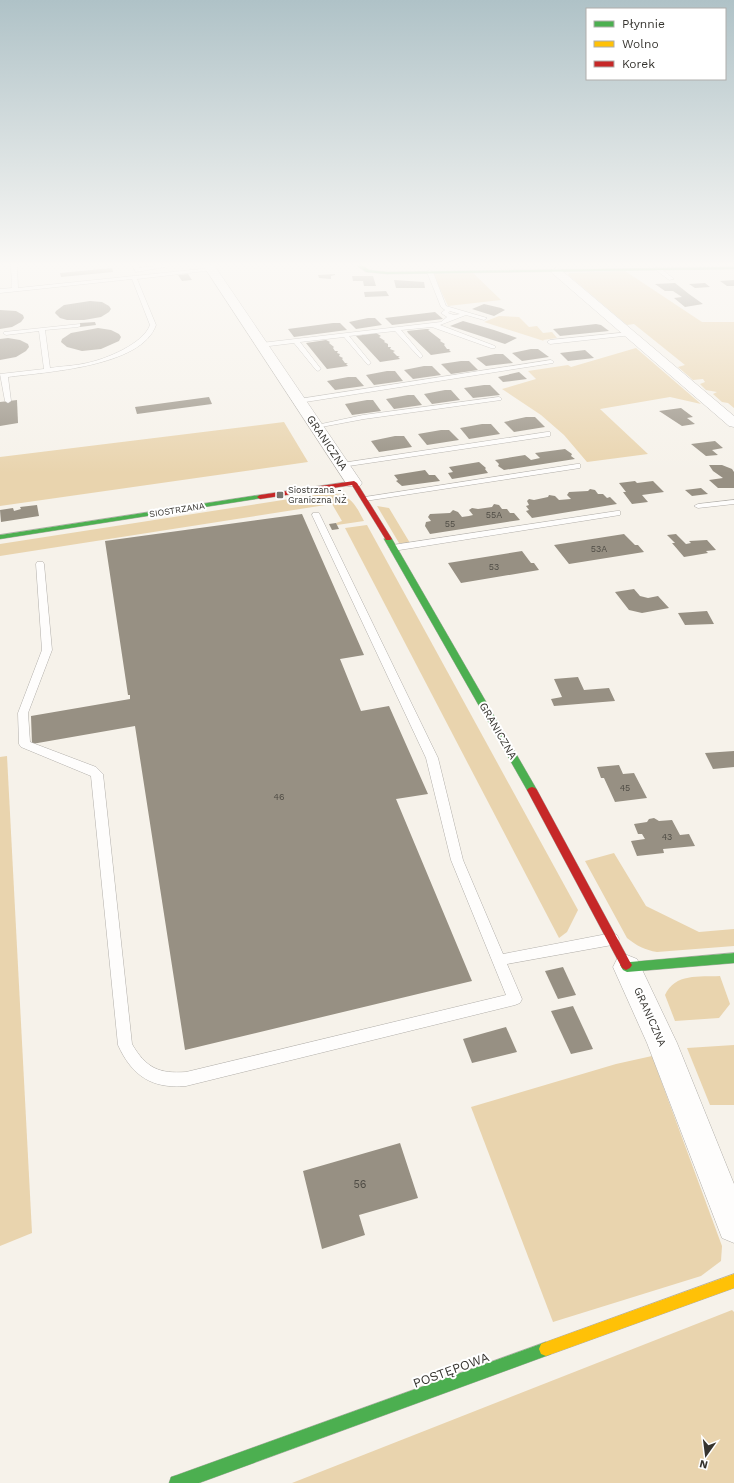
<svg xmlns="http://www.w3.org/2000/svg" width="734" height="1483" viewBox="0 0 734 1483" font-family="'Work Sans',sans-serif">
  <rect width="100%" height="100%" fill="#f6f2ea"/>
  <!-- green -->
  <g fill="#e9d4ae">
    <path d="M625 271 702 322H734V408L728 403 722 402 713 394 717 392 706 390 700 384 705 382 703 379 693 380 678 367 685 365 634 324 627 325 568 275 569 273Z"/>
    <path d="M473 273 501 300 448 306 433 274Z"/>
    <path d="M499 316 519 317 529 327 537 326 543 333 552 332 557 338 543 340 544 341 484 322Z"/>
    <path d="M636 348 701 404 670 397 600 409 648 454 587 462 564 435 541 415 502 389 536 379 528 371 568 365 571 367Z"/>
    <path d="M284 422 308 462 0 506V457Z"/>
    <path d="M328 493C351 495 354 502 364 521L337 525 336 523 342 521 332 504 0 556V544Z"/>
    <path d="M377 506 389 508 410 543H399Z"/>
    <path d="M367 525 578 910 567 932 559 938 345 528Z"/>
    <path d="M7 756 32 1233 0 1246V757Z"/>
    <path d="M614 853 646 906 699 932 734 929V946L657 952C645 950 637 946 627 938L585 861Z"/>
    <path d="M720 976 730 1004 719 1018 675 1021 665 995C675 973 699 977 720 976Z"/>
    <path d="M734 1045V1105H710L687 1048Z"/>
    <path d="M652 1056 722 1246 721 1261 701 1276 553 1322 471 1107 616 1064Z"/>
    <path d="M732 1310 734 1312V1483H292Z"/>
  </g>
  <!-- building -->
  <g fill="#979083">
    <path d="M112 268 113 272 61 277 60 273Z"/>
    <path d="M188 274 192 280 182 281 178 275Z"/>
    <path d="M335 274V275L331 276V279L319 278 318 275Z"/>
    <path d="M352 276H373L376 286H364L363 281H353Z"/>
    <path d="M394 280 424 282 425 288H396Z"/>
    <path d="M734 280V286H727L720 281Z"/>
    <path d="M675 283 689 294 703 304 685 307 674 298 682 297 673 291H665L655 284Z"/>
    <path d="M705 283 710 287 695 288 689 284Z"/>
    <path d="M386 291 389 296 365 297 364 292Z"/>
    <path d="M90 301 102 302 109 306 111 309 109 312 101 317 84 320H67L60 318 55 313 56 311 64 305Z"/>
    <path d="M484 304 501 308 505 310 494 316 472 309Z"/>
    <path d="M0 310 16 311 23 315 24 318 21 322 12 327 0 329Z"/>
    <path d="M435 312 443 319 392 325 385 318Z"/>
    <path d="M368 318H375L382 325 356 329 349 322Z"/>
    <path d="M463 321 494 330 517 338 505 344 450 326Z"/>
    <path d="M95 322 96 325 80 327V323Z"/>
    <path d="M333 323H340L347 330 294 337 288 329Z"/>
    <path d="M596 324 601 325 609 331 560 336 553 329Z"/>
    <path d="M98 328 111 330 119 334 121 337 119 341 101 349 82 351 67 347 61 342 62 339 71 333Z"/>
    <path d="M426 329H430L428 330 441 340 440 341 445 344 444 345 447 349H450L449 350 451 352 431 355 408 333 407 331Z"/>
    <path d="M376 333 381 336 379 337 385 341 384 342 388 344V347H391L390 349 395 351 393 352 397 356H400L398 357 400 359 380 362 356 336Z"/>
    <path d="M8 338 20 340 28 344 29 347 26 351 16 357 0 360V339Z"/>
    <path d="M326 340 330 342 329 343 334 347 333 348 335 351H338L337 353 340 354 339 356 343 358 342 359 345 363H348L346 364 348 366 327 369 306 343Z"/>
    <path d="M531 349H538L549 357 522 361 512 353Z"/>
    <path d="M585 350 594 358 568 361 560 353Z"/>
    <path d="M495 354H503L513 363 486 366 476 358Z"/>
    <path d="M461 361H469L478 370 451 374 441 364Z"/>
    <path d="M424 366H432L441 375 413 379 404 370Z"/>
    <path d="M387 371H395L403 381 374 385 366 375Z"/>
    <path d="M519 372 527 379 503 382 498 377Z"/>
    <path d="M348 377H356L364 386 335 390 327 381Z"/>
    <path d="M484 385H490L500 395 473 398 464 388Z"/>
    <path d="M445 390H451L460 400 432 404 424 394Z"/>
    <path d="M408 395H414L422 405 394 409 386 399Z"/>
    <path d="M209 397 212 404 137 414 135 407Z"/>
    <path d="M17 400 18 423 0 426V402Z"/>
    <path d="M367 400H373L381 411 352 415 345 404Z"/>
    <path d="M681 408 693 417 687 418 695 424 682 426 659 411Z"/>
    <path d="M526 417H535L545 427 514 432 504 422Z"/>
    <path d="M482 424H491L500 434 469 439 460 428Z"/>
    <path d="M441 430H449L459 440 427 445 418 434Z"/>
    <path d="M395 436H404L412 447 379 452 371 441Z"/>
    <path d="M715 441 723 448 712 450 718 455 706 456 691 444Z"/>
    <path d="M565 449 572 454 571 456 575 459 504 470 498 466 499 464 495 460 525 455 531 460 540 458 535 453Z"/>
    <path d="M479 462 486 468 485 469 488 473 452 479 448 473 453 472 449 467Z"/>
    <path d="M709 465H722L732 469 734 472V488H718L709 480 723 478 713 471Z"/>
    <path d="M425 470 429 475H435L440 481 402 486 396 481 398 480 394 475Z"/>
    <path d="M635 481 637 483 653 481 664 492 642 495 648 502 632 504 623 492H626L619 483Z"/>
    <path d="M701 488 708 494 692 496 685 490Z"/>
    <path d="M590 489 595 490 598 494H603L607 498 610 497 617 504 532 518 526 511 529 510 526 506 529 505 527 501 529 499 534 500 548 497 549 495 555 496 559 500 571 499 567 495 569 492 588 491Z"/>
    <path d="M494 504 499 505 502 509H507L510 513H514L520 520 430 534 425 526 426 522 431 521 428 517 430 514 450 513 453 510 458 512 462 517 469 516 473 515 469 510 472 508 478 509 492 507Z"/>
    <path d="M37 505 39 516 1 522 0 510 13 508 14 511 21 509 20 507Z"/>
    <path d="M302 514 364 655 340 659 361 711 389 706 428 794 396 799 472 981 185 1050 135 726 32 744 31 716 130 699V695H128L105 541Z"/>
    <path d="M336 523 339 529 332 530 329 524Z"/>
    <path d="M624 534 635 545H638L644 552 569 564 554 545Z"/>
    <path d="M676 534 686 544 691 543 689 541 707 540 716 550 706 551 708 553 684 557 672 543H675L667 535Z"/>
    <path d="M522 551 531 563H534L539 570 461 583 448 563Z"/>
    <path d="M634 589 640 596 648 598 658 596 669 608 642 613 629 610 615 592Z"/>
    <path d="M707 611 714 624 685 625 678 613Z"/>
    <path d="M578 677 584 690 609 688 615 701 554 706 551 699 562 697 554 679Z"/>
    <path d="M734 751V767L713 769 705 753Z"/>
    <path d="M619 765 623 774 634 773 647 798 615 802 604 778H601L597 767Z"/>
    <path d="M654 818 659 821 672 820 680 835 689 834 695 846 663 849 664 853 637 856 631 841 645 839 642 834H638L634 824 647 822 649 819Z"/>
    <path d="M563 967 576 995 558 999 545 971Z"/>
    <path d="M573 1006 593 1049 571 1054 551 1011Z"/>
    <path d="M506 1027 517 1052 472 1063 463 1039Z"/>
    <path d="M400 1143 418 1198 359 1215 365 1235 322 1249 303 1171Z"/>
  </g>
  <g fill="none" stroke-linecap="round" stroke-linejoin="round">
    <!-- lane casing -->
    <g stroke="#b2afaa" stroke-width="1">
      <g id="lane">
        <path d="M11 265H17L18 288 211 268 214 270 137 279 156 325C142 367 45 372 8 377L11 401 8 403 5 401 0 374 44 369 39 331 6 335 3 333 4 332 80 324V326L78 327 45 330 50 368C62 366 75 366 87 363 106 359 143 344 150 325L132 279 0 293V289L12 288Z"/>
        <path d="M132 265H137L138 268 165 265V267L136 272Z"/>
        <path d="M656 268H660L674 279 669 280 656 270Z"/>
        <path d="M430 270 433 272 446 306 487 318 484 320 466 315 440 325 495 346V348H491L432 327 401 330 422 355V357L420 358 395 331 349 336 371 363 368 365 344 337 300 342 321 369 318 371 316 370 294 343 261 347 258 345 261 343 441 322 447 317 441 313 445 310 441 307 427 272ZM450 311 460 314 454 315 448 313Z"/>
        <path d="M630 332 632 333V335L550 344 547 342 550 340Z"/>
        <path d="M551 360 554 362 553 363 299 403 296 401 299 399Z"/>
        <path d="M499 397 501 398V400L364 419 316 428 312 426 363 415Z"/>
        <path d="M547 432H550V436L342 467 338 465 342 463Z"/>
        <path d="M577 464H580V468L365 501 361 499 365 497Z"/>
        <path d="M734 500V504L698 508 694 506 698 504Z"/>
        <path d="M617 511H620V515L393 551 389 548 393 545Z"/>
        <path d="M313 513H319L320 515 438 758 463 860 503 954 612 933 617 935 619 939 617 943 612 945 507 964 522 999 520 1003 515 1005 186 1086C152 1089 132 1076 118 1045L91 776 21 747 19 744 18 713 42 650 36 564 37 562H43L44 564 52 650 28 713 30 742 96 767 103 774 132 1044C146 1068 159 1074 186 1072L506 995 451 860 426 758 312 515Z"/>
      </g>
    </g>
    <!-- street casing -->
    <g stroke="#b2afaa" stroke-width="1">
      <g id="street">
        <path d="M203 265H214L362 483 360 486H348Z"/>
        <path d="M556 268 560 269 734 416V427L729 426 552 273 551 271Z"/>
        <path d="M627 955 637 959 677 1043 734 1184V1243L722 1238 647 1043 613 967 617 959Z"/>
      </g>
    </g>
    <!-- fast casing -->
    <g stroke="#b2afaa" stroke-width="1">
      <g id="fast">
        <path d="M356 265H362L369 270 387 272 734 267V269L387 274 366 272Z"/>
        <path d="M260 495 262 496V498L0 539V535Z"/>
        <path d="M388 537 392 539 537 790 535 792H529L527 790 384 539Z"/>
        <path d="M734 953V963L627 972 623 970 620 965 622 962 626 960 630 962Z"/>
        <path d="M546 1342 551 1344 553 1349 551 1354 546 1356 199 1483H169L171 1477 177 1475Z"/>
      </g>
    </g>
    <!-- slow casing -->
    <g stroke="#b2afaa" stroke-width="1">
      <path id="slow" d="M734 1274V1288L546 1356 541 1354 539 1349 541 1344 546 1342Z"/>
    </g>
    <!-- jam casing -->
    <g stroke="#b2afaa" stroke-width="1">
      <g id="jam">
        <path d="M354 481 357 483 392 539 390 540H386L352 485 260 499 257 497 260 495Z"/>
        <path d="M532 787 535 788 537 790 630 962 632 965 630 968 626 970 622 968 527 790 529 788Z"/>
      </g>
    </g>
    <!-- lane -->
    <use href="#lane" fill="#fefdfc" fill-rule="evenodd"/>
    <!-- street -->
    <use href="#street" fill="#fefdfc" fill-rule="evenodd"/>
    <!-- fast -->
    <use href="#fast" fill="#4caf50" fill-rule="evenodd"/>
    <!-- slow -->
    <use href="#slow" fill="#ffc107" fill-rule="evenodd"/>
    <!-- jam -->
    <use href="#jam" fill="#c62828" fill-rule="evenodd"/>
  </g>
  <!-- sky -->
  <linearGradient id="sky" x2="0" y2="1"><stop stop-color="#afc2c7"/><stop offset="0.56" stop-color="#fbf9f6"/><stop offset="1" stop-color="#fbf9f6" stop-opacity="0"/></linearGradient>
  <rect width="734" height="473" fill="url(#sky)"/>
  <!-- markers -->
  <rect fill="#797670" stroke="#fff" stroke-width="1.5" x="276" y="491" width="8" height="8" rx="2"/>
  <g text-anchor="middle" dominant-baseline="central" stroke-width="4" stroke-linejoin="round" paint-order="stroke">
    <!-- far-poi labels -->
    <g font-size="9" fill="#36342f" stroke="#fff" text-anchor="start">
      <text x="288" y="490">Siostrzana -<tspan x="288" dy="10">Graniczna NŻ</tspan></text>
    </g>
    <!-- far-street labels -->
    <g font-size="9" fill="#36342f" stroke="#fff">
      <text transform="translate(177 510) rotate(-9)">SIOSTRZANA</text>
    </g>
    <!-- number labels -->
    <g font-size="9" fill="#4e4b44">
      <text x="494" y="515">55A</text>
      <text x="450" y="524">55</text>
      <text x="599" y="549">53A</text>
      <text x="494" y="567">53</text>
      <text x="625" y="788">45</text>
      <text x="279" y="797">46</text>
      <text x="667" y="837">43</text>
    </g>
    <!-- street labels -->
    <g font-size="11" fill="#36342f" stroke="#fff">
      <text transform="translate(327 443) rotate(56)">GRANICZNA</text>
      <text transform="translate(498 731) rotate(60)">GRANICZNA</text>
      <text transform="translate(650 1017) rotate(66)">GRANICZNA</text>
    </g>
    <!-- near-number labels -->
    <g font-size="11" fill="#4e4b44">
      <text x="360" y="1184">56</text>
    </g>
    <!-- near-street labels -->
    <g font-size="13" fill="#36342f" stroke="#fff">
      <text transform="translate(451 1370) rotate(-20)">POSTĘPOWA</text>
    </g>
  </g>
  <!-- legend -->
  <rect x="586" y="8" width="140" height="72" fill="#ffffff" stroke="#afaeac"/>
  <rect x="594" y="21" width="20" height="6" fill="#4caf50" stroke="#afaeac"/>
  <text x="622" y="28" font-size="12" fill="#36342f">Płynnie</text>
  <rect x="594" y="41" width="20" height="6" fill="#ffc107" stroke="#afaeac"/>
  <text x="622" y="48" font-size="12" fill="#36342f">Wolno</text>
  <rect x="594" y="61" width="20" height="6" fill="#c62828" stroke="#afaeac"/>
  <text x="622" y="68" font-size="12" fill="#36342f">Korek</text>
  <!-- north arrow -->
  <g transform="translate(706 1455) rotate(194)" stroke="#ffffff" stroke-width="3" paint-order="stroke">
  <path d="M0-3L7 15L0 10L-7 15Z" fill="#36342f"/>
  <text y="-6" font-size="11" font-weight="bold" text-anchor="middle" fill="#36342f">N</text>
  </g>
</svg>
